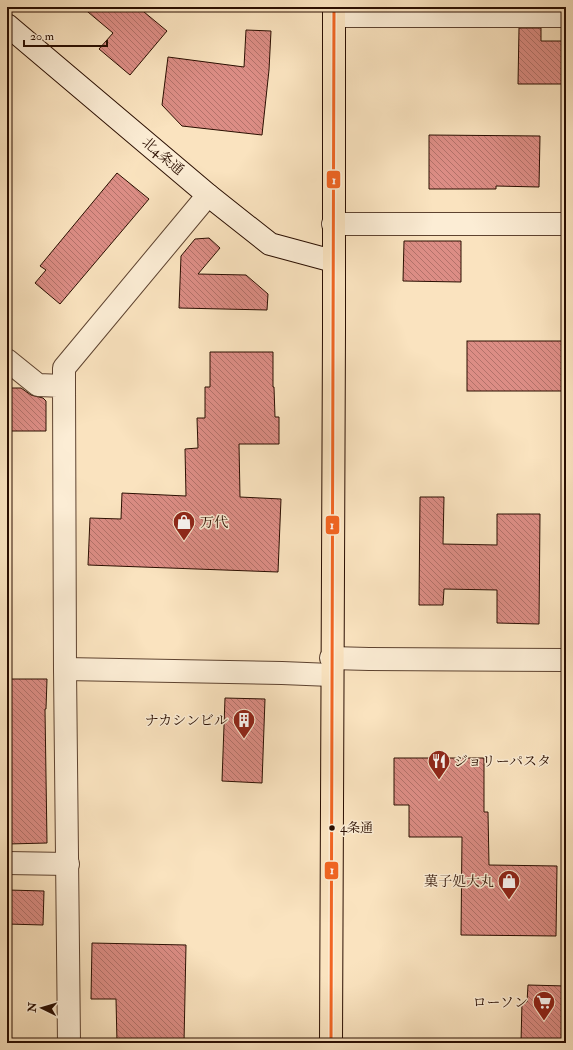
<svg xmlns="http://www.w3.org/2000/svg" width="573" height="1050" viewBox="0 0 573 1050" font-family="'IM FELL Double Pica','Noto Serif JP',serif">
  <defs>
    <pattern id="building-back-hatch" width="6" height="6" patternUnits="userSpaceOnUse"><rect width="6" height="6" fill="#dc8d85"/><path d="M-1 5l2 2M0 0l6 6M5-1l2 2" fill="none" stroke="#b3726a"/></pattern>
  </defs>
  <rect width="100%" height="100%" fill="#fae3bf"/>
  <filter id="stains"><feTurbulence type="fractalNoise" baseFrequency=".005" numOctaves="4"/><feColorMatrix values="0 0 0 0 .2 0 0 0 0 .09 0 0 0 0 .02 0 0 0 .5 -.17"/></filter>
  <radialGradient id="worn" r=".72"><stop offset=".6" stop-color="#630" stop-opacity="0"/><stop offset="1" stop-color="#630" stop-opacity=".3"/></radialGradient>
  <!-- building -->
  <g fill="url(#building-back-hatch)" stroke="#2a0e01">
    <path d="M82 7H138L167 31 130 75 99 49 113 33Z"/>
    <path d="M519 28H541V41H566V84H518Z"/>
    <path d="M246 30 271 31 269 70 262 135 182 126 162 105 168 57 244 67Z"/>
    <path d="M429 135 540 136 539 187 496 186V189H429Z"/>
    <path d="M117 173 149 199 60 304 35 283 46 270 40 266Z"/>
    <path d="M209 238 220 248 198 274 246 275 268 294 267 310 179 308 181 256 195 239Z"/>
    <path d="M404 241H461V282L403 281Z"/>
    <rect x="467" y="341" width="99" height="50"/>
    <path d="M210 352H273V387H274L275 417H279V444H239L240 497 281 499 278 572 88 565 90 518 121 519 122 493 186 496 185 449 198 448 197 418H205V387H210Z"/>
    <path d="M7 388H21L31 395 43 398 46 401V431H7Z"/>
    <path d="M420 497H444L443 544 497 545V514H540L539 624 497 623V590L444 589 443 605H419Z"/>
    <path d="M7 679H47L46 709H45L47 843 8 844Z"/>
    <path d="M225 698 265 699 262 783 222 781Z"/>
    <path d="M394 758H484V812H488L489 865 557 866 556 936 461 935 462 837H409V805H394Z"/>
    <path d="M8 890 44 891 43 925 7 924Z"/>
    <path d="M92 943 186 945 184 1043H117L116 999H91Z"/>
    <path d="M528 985 566 986V1043H521L522 1002H527Z"/>
  </g>
  <g fill="none" stroke-linecap="round" stroke-linejoin="round">
    <!-- street casing -->
    <g stroke="#5e4330" stroke-width="24">
      <g id="street">
        <path d="M334 16H566"/>
        <path d="M333 224H566"/>
        <path d="M7 360 38 385 64 386 65 669 69 1043"/>
        <path d="M64 386V368L208 195"/>
        <path d="M331 658 369 659 566 660"/>
        <path d="M65 669 282 673 331 675"/>
        <path d="M7 863 68 864"/>
      </g>
    </g>
    <!-- secondary casing -->
    <g stroke="#2a0e01" stroke-width="24">
      <path id="secondary" d="M7 25 208 195 270 244 333 261"/>
    </g>
    <!-- highway casing -->
    <g stroke="#2a0e01" stroke-width="24">
      <path id="highway" d="M331 1043 334 331V7"/>
    </g>
    <!-- street -->
    <use href="#street" stroke="#fcedd5" stroke-width="22"/>
    <!-- secondary -->
    <use href="#secondary" stroke="#fcedd5" stroke-width="22"/>
    <!-- highway -->
    <use href="#highway" stroke="#fae3bf" stroke-width="22"/>
    <!-- bus-1 casing -->
    <g stroke="#fcedd5" stroke-width="6">
      <path id="bus-1" d="M331 1043 334 7"/>
    </g>
    <!-- bus-1 -->
    <use href="#bus-1" stroke="#f26522" stroke-width="3"/>
  </g>
  <!-- icons -->
  <defs>
    <g id="shop-pin" transform="scale(1.15)"><path d="M0 17L-7.5 6A9.5 9.5 0 1 1 7.5 6Z" fill="#8f2418" stroke="#fcedd5"/><path d="M-5-2.5h2.3a2.7 3.5 0 0 1 5.4 0H5L5.5 6h-11ZM-1.5-2.5h3a1.5 2.3 0 0 0-3 0Z" fill="#fff"/></g>
    <g id="building-pin" transform="scale(1.15)"><path d="M0 17L-7.5 6A9.5 9.5 0 1 1 7.5 6Z" fill="#8f2418" stroke="#fcedd5"/><path d="M-4-6H4V6H1V3H-1V6H-4ZM-2.5-4.3h1.7v1.8h-1.7ZM.8-4.3h1.7v1.8H.8ZM-2.5-1h1.7V.8h-1.7ZM.8-1h1.7V.8H.8Z" fill="#fff"/></g>
    <g id="restaurant-pin" transform="scale(1.15)"><path d="M0 17L-7.5 6A9.5 9.5 0 1 1 7.5 6Z" fill="#8f2418" stroke="#fcedd5"/><path d="M-5-6h1v4h1v-4h1v4h1v-4h1v5L-1.5 .5V6h-2V.5L-5-1ZM5-6V6H3V1.5H1.5Q1.5-4 5-6Z" fill="#fff"/></g>
    <g id="supermarket-pin" transform="scale(1.15)"><path d="M0 17L-7.5 6A9.5 9.5 0 1 1 7.5 6Z" fill="#8f2418" stroke="#fcedd5"/><path d="M-6-5.5h2.5l.6 2H6L4.5 2H-2.5L-4.4-4H-6ZM-1.5 3.2a1.3 1.3 0 1 0 .1 0ZM3 3.2a1.3 1.3 0 1 0 .1 0Z" fill="#fff"/></g>
  </defs>
  <g fill-rule="evenodd">
    <use href="#shop-pin" x="184" y="522"/>
    <use href="#building-pin" x="244" y="720"/>
    <use href="#restaurant-pin" x="439" y="761"/>
    <use href="#shop-pin" x="509" y="881"/>
    <use href="#supermarket-pin" x="544" y="1002"/>
  </g>
  <!-- markers -->
  <circle fill="#2a0e01" stroke="#fcedd5" stroke-width="1.5" cx="332" cy="828" r="3.5"/>
  <g text-anchor="middle" dominant-baseline="central" stroke-width="3" stroke-linejoin="round" paint-order="stroke">
    <!-- bus labels -->
    <g font-size="13" fill="#2a0e01" stroke="#fcedd5" text-anchor="start">
      <text x="340" y="828">4条通</text>
    </g>
    <!-- street labels -->
    <g font-size="14" fill="#2a0e01" stroke="#fcedd5">
      <text transform="translate(163 156) rotate(40)">北4条通</text>
    </g>
    <!-- poi labels -->
    <g font-size="14" fill="#2a0e01" stroke="#fcedd5" text-anchor="end">
      <text x="200" y="522" text-anchor="start">万代</text>
      <text x="228" y="720">ナカシンビル</text>
      <text x="454" y="761" text-anchor="start">ジョリーパスタ</text>
      <text x="494" y="881">菓子処大丸</text>
      <text x="528" y="1002">ローソン</text>
    </g>
  </g>
  <g stroke="#fcedd5" stroke-width="1.5">
    <rect x="326" y="170" width="15" height="19" rx="4" fill="#f26522"/>
    <rect x="325" y="515" width="15" height="20" rx="4" fill="#f26522"/>
    <rect x="324" y="861" width="15" height="19" rx="4" fill="#f26522"/>
  </g>
  <g font-size="11" text-anchor="middle" font-weight="bold" fill="#fff">
    <text x="334" y="184">1</text>
    <text x="332" y="529">1</text>
    <text x="332" y="874">1</text>
  </g>
  <!-- margin -->
  <rect width="573" height="1050" fill="none" stroke="#fae3bf" stroke-width="24"/>
  <rect x="8" y="8" width="557" height="1034" fill="none" stroke="#2a0e01" stroke-width="2"/>
  <rect x="12" y="12" width="549" height="1026" fill="none" stroke="#2a0e01"/>
  <!-- north arrow -->
  <g transform="translate(42 1008) rotate(275)" stroke="#fcedd5" stroke-width="3" paint-order="stroke">
  <path d="M0-3L7 15L0 10L-7 15Z" fill="#2a0e01"/>
  <text y="-6" font-size="11" font-weight="bold" text-anchor="middle" fill="#2a0e01">N</text>
  </g>
  <!-- scale -->
  <path d="M24 40v6h83v-6" fill="none" stroke="#2a0e01" stroke-width="2"/>
  <text x="30" y="40" font-size="12" fill="#2a0e01" stroke="#fcedd5" stroke-width="3" paint-order="stroke">20 m</text>
  <rect width="100%" height="100%" filter="url(#stains)"/>
  <rect width="100%" height="100%" fill="url(#worn)"/>
</svg>
